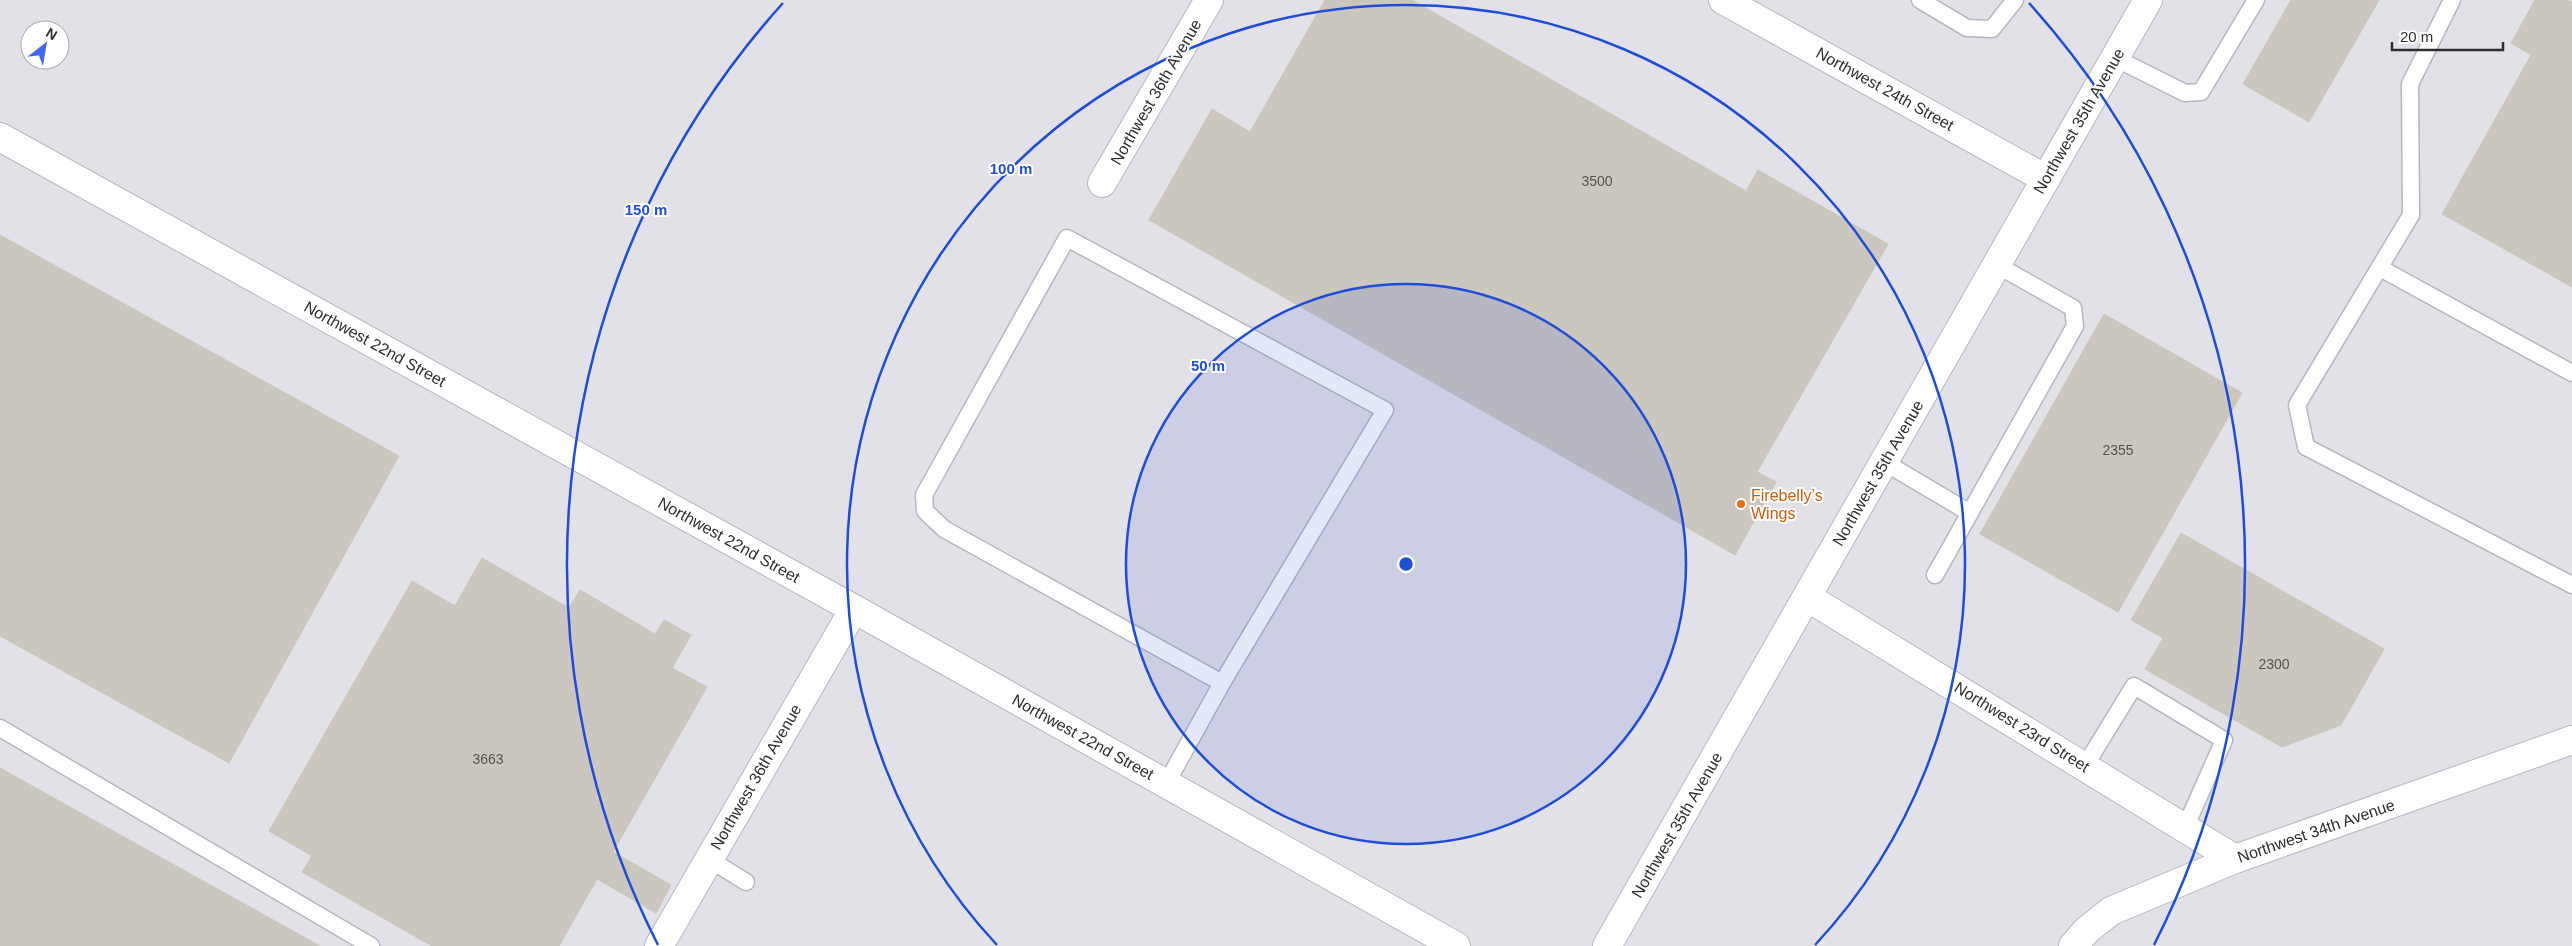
<svg xmlns="http://www.w3.org/2000/svg" width="2572" height="946" viewBox="0 0 2572 946" font-family="Arial,sans-serif">
  <rect width="100%" height="100%" fill="#efe9e1"/>
  <!-- industrial -->
  <path fill="#e3e1e8" fill-rule="evenodd" d="M0 0H2572V946H0ZM30 30H60V60H30Z"/>
  <!-- building -->
  <g fill="#cbc7bf" stroke="#cbc5ba">
    <path d="M1325 0H1412L1746 191 1758 170 1888 244 1757 472 1776 482 1735 555 1149 220 1212 109 1250 132Z"/>
    <path d="M2291 0H2379L2309 122 2243 84Z"/>
    <path d="M2535 0H2568L2572 2V287L2442 214 2531 55 2511 43Z"/>
    <path d="M0 235 399 456 229 763 0 636Z"/>
    <path d="M2104 314 2242 393 2118 612 1980 534Z"/>
    <path d="M2181 533 2384 649 2341 725 2282 747 2145 669 2163 638 2131 620Z"/>
    <path d="M482 558 569 608 580 590 655 634 664 620 691 635 672 668 707 687 613 852 671 885 656 913 597 879 559 946H432L302 872 312 856 269 831 412 581 455 606Z"/>
    <path d="M0 768 320 946H0Z"/>
  </g>
  <g fill="none" stroke-linecap="round" stroke-linejoin="round">
    <!-- service casing -->
    <g stroke="#b4b7c1" stroke-width="19">
      <g id="service">
        <path d="M1920 0 1967 28 1992 29 2015 0"/>
        <path d="M2452 0 2410 84 2411 215 2297 405 2306 447 2572 585"/>
        <path d="M2115 58 2185 93 2201 92 2256 0"/>
        <path d="M2380 268 2572 373"/>
        <path d="M1884 462 1970 513"/>
        <path d="M1935 575 2075 326 2073 308 1997 265"/>
        <path d="M0 728 371 946"/>
        <path d="M2085 766 2134 686 2224 740 2185 828"/>
        <path d="M1166 784 1222 683 1385 410 1067 238 924 495 925 511 944 529 1222 683"/>
        <path d="M709 859 746 882"/>
      </g>
    </g>
    <!-- minor casing -->
    <g stroke="#b4b7c1" stroke-width="30">
      <g id="minor">
        <path d="M1723 0 2046 179"/>
        <path d="M0 137 854 609 1456 946"/>
        <path d="M1102 183 1209 0"/>
        <path d="M1807 597 2235 859"/>
        <path d="M659 946 854 609"/>
        <path d="M1607 946 2148 0"/>
        <path d="M2073 946 2087 930 2111 911 2235 859 2572 740"/>
      </g>
    </g>
    <!-- service -->
    <use href="#service" stroke="#fff" stroke-width="16"/>
    <!-- minor -->
    <use href="#minor" stroke="#fff" stroke-width="28"/>
  </g>
  <!-- distance rings -->
  <circle cx="1406" cy="564" r="280" fill="#1d4ed8" fill-opacity=".12"/>
  <g fill="none" stroke="#1d4ed8" stroke-width="2.5">
    <circle cx="1406" cy="564" r="280"/>
    <path d="M997 945A559 559 0 1 1 1815 945"/>
    <path d="M658 945A839 839 0 0 1 783 3M2029 3A839 839 0 0 1 2154 945"/>
  </g>
  <!-- markers -->
  <circle fill="#e8710a" stroke="#fff" stroke-width="2" cx="1741" cy="504" r="5"/>
  <g text-anchor="middle" dominant-baseline="central" stroke-width="4" stroke-linejoin="round" paint-order="stroke">
    <!-- number labels -->
    <g font-size="14" fill="#555452">
      <text x="1597" y="181">3500</text>
      <text x="2118" y="450">2355</text>
      <text x="2274" y="664">2300</text>
      <text x="488" y="759">3663</text>
    </g>
    <!-- street labels -->
    <g font-size="16" fill="#2e2e2e" stroke="#fff">
      <text transform="translate(1885 89) rotate(29)">Northwest 24th Street</text>
      <text transform="translate(1156 92) rotate(-60)">Northwest 36th Avenue</text>
      <text transform="translate(2079 121) rotate(-60)">Northwest 35th Avenue</text>
      <text transform="translate(375 344) rotate(29)">Northwest 22nd Street</text>
      <text transform="translate(1878 473) rotate(-60)">Northwest 35th Avenue</text>
      <text transform="translate(729 540) rotate(29)">Northwest 22nd Street</text>
      <text transform="translate(2022 727) rotate(32)">Northwest 23rd Street</text>
      <text transform="translate(1083 737) rotate(29)">Northwest 22nd Street</text>
      <text transform="translate(756 777) rotate(-60)">Northwest 36th Avenue</text>
      <text transform="translate(1677 825) rotate(-60)">Northwest 35th Avenue</text>
      <text transform="translate(2316 831) rotate(-19)">Northwest 34th Avenue</text>
    </g>
    <!-- food labels -->
    <g font-size="16" fill="#c56008" stroke="#fff" text-anchor="start">
      <text x="1751" y="495">Firebelly’s<tspan x="1751" dy="18">Wings</tspan></text>
    </g>
  </g>
  <circle cx="1406" cy="564" r="8" fill="#1d4ed8" stroke="#fff" stroke-width="2.5"/>
  <g font-size="15" text-anchor="middle" font-weight="bold" fill="#1d4ed8" stroke="#fff" stroke-width="4" stroke-linejoin="round" paint-order="stroke">
    <text x="1011" y="174">100 m</text>
    <text x="646" y="215">150 m</text>
    <text x="1208" y="371">50 m</text>
  </g>
  <!-- north arrow -->
  <g transform="translate(45 45) rotate(31)"><circle r="24" fill="#ffffff" stroke="#ababab"/>
  <path d="M0-4L9 19L0 12L-9 19Z" fill="#4264fb"/>
  <text y="-8" font-size="14" font-weight="bold" text-anchor="middle" fill="#2e2e2e">N</text>
  </g>
  <!-- scale -->
  <path d="M2392 42v8h111v-8" fill="none" stroke="#2e2e2e" stroke-width="2.5"/>
  <text x="2400" y="42" font-size="15" fill="#2e2e2e" stroke="#ffffff" stroke-width="4" paint-order="stroke">20 m</text>
</svg>
